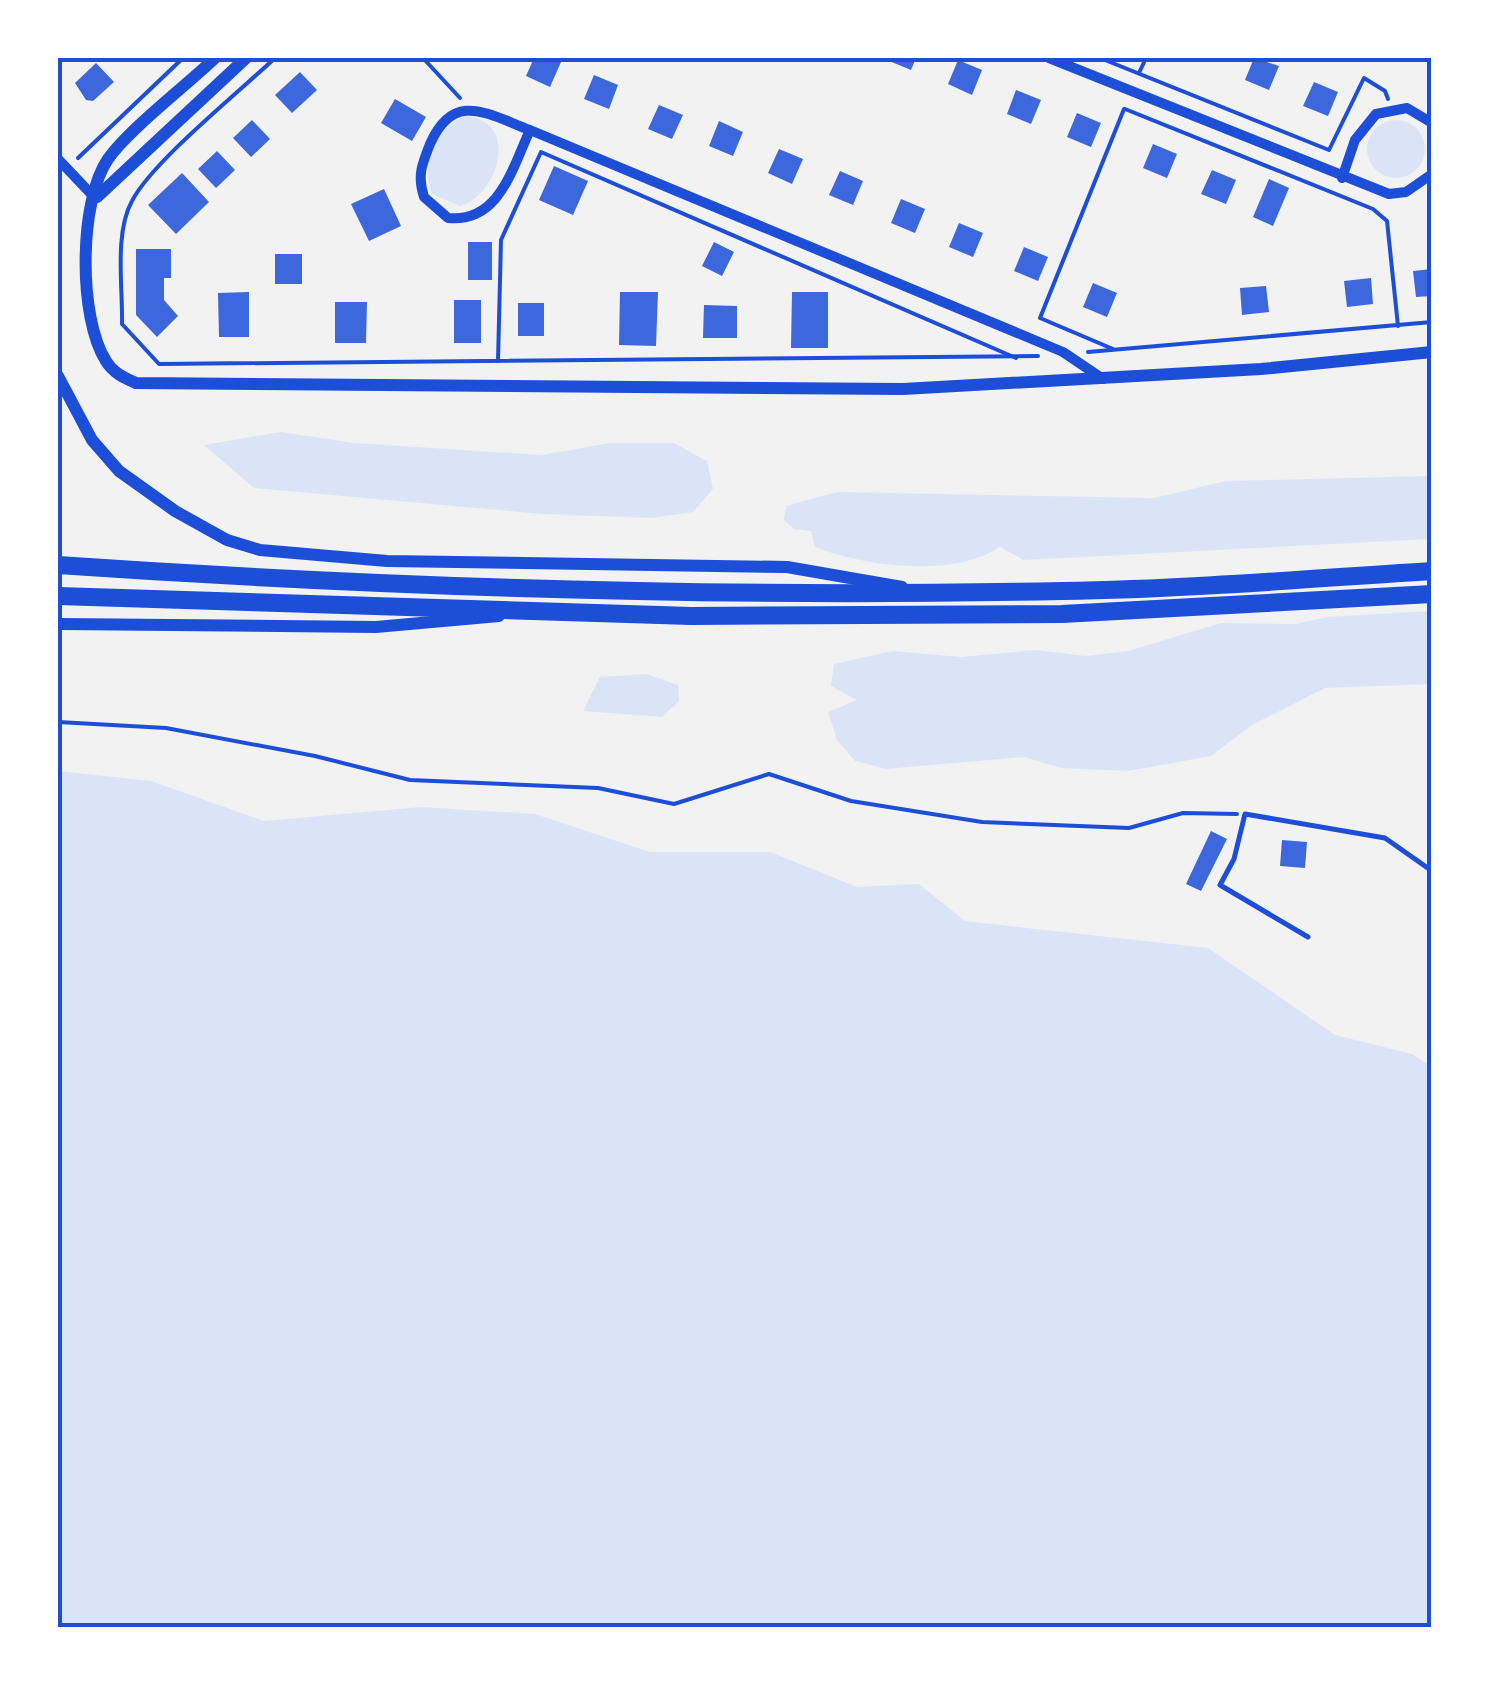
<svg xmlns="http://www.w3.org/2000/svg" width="1489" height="1685" viewBox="0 0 1489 1685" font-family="Lato,sans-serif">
  <rect width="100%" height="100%" fill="#f2f2f2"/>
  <!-- green -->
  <g fill="#dbe4f7">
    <path d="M466 116C520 121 499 195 460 206L432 194C420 165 436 126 466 116Z"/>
    <circle cx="1396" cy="149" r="29"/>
    <path d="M281 432 354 443 542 455 610 443H674L707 461 713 489 693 512 652 518 542 514 254 488 204 445Z"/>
    <path d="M1431 476V539L1024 560 1000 547C952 578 867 567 815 547L811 531 794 529 784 520 786 506 837 492 1154 498 1226 481Z"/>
    <path d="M1431 611V684L1325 688 1252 725 1211 756 1128 771 1061 768 1024 757 886 769 855 761 837 740 828 712 857 700 831 686 834 664 893 651 961 657 1036 650 1086 656 1128 651 1221 623 1296 624 1327 617Z"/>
    <path d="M647 674 678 685 679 701 662 717 583 711 600 677Z"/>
    <path d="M58 771 151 781 264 821 421 807 535 814 650 852H770L857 887 919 884 965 921 1208 948 1335 1035 1412 1054 1432 1067 1431 1627H58Z"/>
  </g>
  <!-- building -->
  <g fill="#3d67dc">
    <path d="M534 58 561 62 550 87 526 76Z"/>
    <path d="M882 58H916L911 70Z"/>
    <path d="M1254 58 1279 66 1269 90 1245 80Z"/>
    <path d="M958 60 982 70 972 95 948 84Z"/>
    <path d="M96 63 114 82 93 101 86 100 75 83Z"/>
    <path d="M300 72 317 90 292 113 275 95Z"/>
    <path d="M594 75 618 85 609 109 584 99Z"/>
    <path d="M1314 82 1338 92 1328 116 1303 106Z"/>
    <path d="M1016 90 1041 100 1031 124 1007 114Z"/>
    <path d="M395 99 426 117 412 141 381 123Z"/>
    <path d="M659 105 683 115 672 139 648 129Z"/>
    <path d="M1077 113 1101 123 1091 147 1067 137Z"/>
    <path d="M252 120 270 139 251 157 233 138Z"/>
    <path d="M719 121 743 132 733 156 709 146Z"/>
    <path d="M1153 144 1177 154 1167 178 1143 168Z"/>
    <path d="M779 149 803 159 792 184 768 173Z"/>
    <path d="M217 151 235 170 216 188 198 169Z"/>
    <path d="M554 166 588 181 573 215 539 200Z"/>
    <path d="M1212 170 1236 180 1226 204 1201 194Z"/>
    <path d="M840 171 863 181 853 205 829 195Z"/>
    <path d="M182 173 209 202 176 234 148 205Z"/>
    <path d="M1269 179 1289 188 1273 226 1253 217Z"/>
    <path d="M384 189 401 226 369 241 351 204Z"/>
    <path d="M901 199 925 209 915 233 891 223Z"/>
    <path d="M959 223 983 233 973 257 949 247Z"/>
    <rect x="468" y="242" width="24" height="38"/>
    <path d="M714 242 734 252 722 276 702 266Z"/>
    <path d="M1024 247 1048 257 1038 281 1014 271Z"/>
    <path d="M136 249H171V278H164V300L178 316 157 337 136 315Z"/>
    <rect x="275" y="254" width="27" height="30"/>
    <path d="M1432 269V296L1416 297 1413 271Z"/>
    <path d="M1371 278 1373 304 1347 307 1344 281Z"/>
    <path d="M1093 283 1117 293 1107 317 1083 307Z"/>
    <path d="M1266 286 1269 312 1242 315 1240 288Z"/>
    <path d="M249 292V337H219L218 293Z"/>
    <path d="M620 292H658L656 346 619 345Z"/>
    <path d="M792 292H828V348H791Z"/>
    <rect x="454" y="300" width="27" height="43"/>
    <path d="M335 302H367L366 343H335Z"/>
    <rect x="518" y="303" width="26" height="33"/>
    <path d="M704 305 737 306V338H703Z"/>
    <path d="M1211 831 1227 839 1201 891 1186 884Z"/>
    <path d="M1282 840 1307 842 1305 868 1280 866Z"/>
  </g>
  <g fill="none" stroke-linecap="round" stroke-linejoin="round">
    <!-- path -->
    <g stroke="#1d4ed8" stroke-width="4">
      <path d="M275 58C240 91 152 162 132 201 114 233 123 289 122 324L159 364 1038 356"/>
      <path d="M423 58 460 98"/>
      <path d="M1100 58 1329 150 1364 78 1385 91 1388 99"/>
      <path d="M1139 73 1146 58"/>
      <path d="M1125 109 1373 209 1387 221 1398 326"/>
      <path d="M78 158 183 58"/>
      <path d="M1113 349 1040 318 1124 109"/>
      <path d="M1088 352 1432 322"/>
      <path d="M498 361 501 240 541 152 1016 358"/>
      <path d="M58 722 166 728 315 756 410 780 598 788 674 804 769 774 851 801 982 822 1129 828 1183 813 1237 814"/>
    </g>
    <!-- service -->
    <path stroke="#1d4ed8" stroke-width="5" d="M1308 937 1220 885 1234 859 1245 814 1385 838 1432 871"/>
    <!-- minor -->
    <g stroke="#1d4ed8" stroke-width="10">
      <path d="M1049 58 1389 194 1406 192 1432 174"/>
      <path d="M530 130C487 114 454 90 430 144 422 164 417 176 424 197L448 218C499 223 512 169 530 130L1063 352 1103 379"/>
      <path d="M58 159 95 198"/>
      <path d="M1342 178 1355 140 1376 114 1407 108 1432 123"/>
    </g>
    <!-- tertiary -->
    <g stroke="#1d4ed8" stroke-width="12">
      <path d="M215 58C188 84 128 130 108 159 79 201 78 317 106 361 113 373 125 378 136 383L903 389 1261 369 1432 352"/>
      <path d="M97 197 246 58"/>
      <path d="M58 376 92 440 119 471 175 511 227 540 260 550 387 561 787 567 902 587"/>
      <path d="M58 624 376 627 499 616"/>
    </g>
    <!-- trunk -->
    <g stroke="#1d4ed8" stroke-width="18">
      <path d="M58 565C391 588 727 598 1062 591 1185 589 1308 579 1432 571"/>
      <path d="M58 596 691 616 1062 614 1432 594"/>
    </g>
  </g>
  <!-- border -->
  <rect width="1489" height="1685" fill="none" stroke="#ffffff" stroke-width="120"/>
  <rect x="60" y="60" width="1369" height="1565" fill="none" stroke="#1d4ed8" stroke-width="4"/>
</svg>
